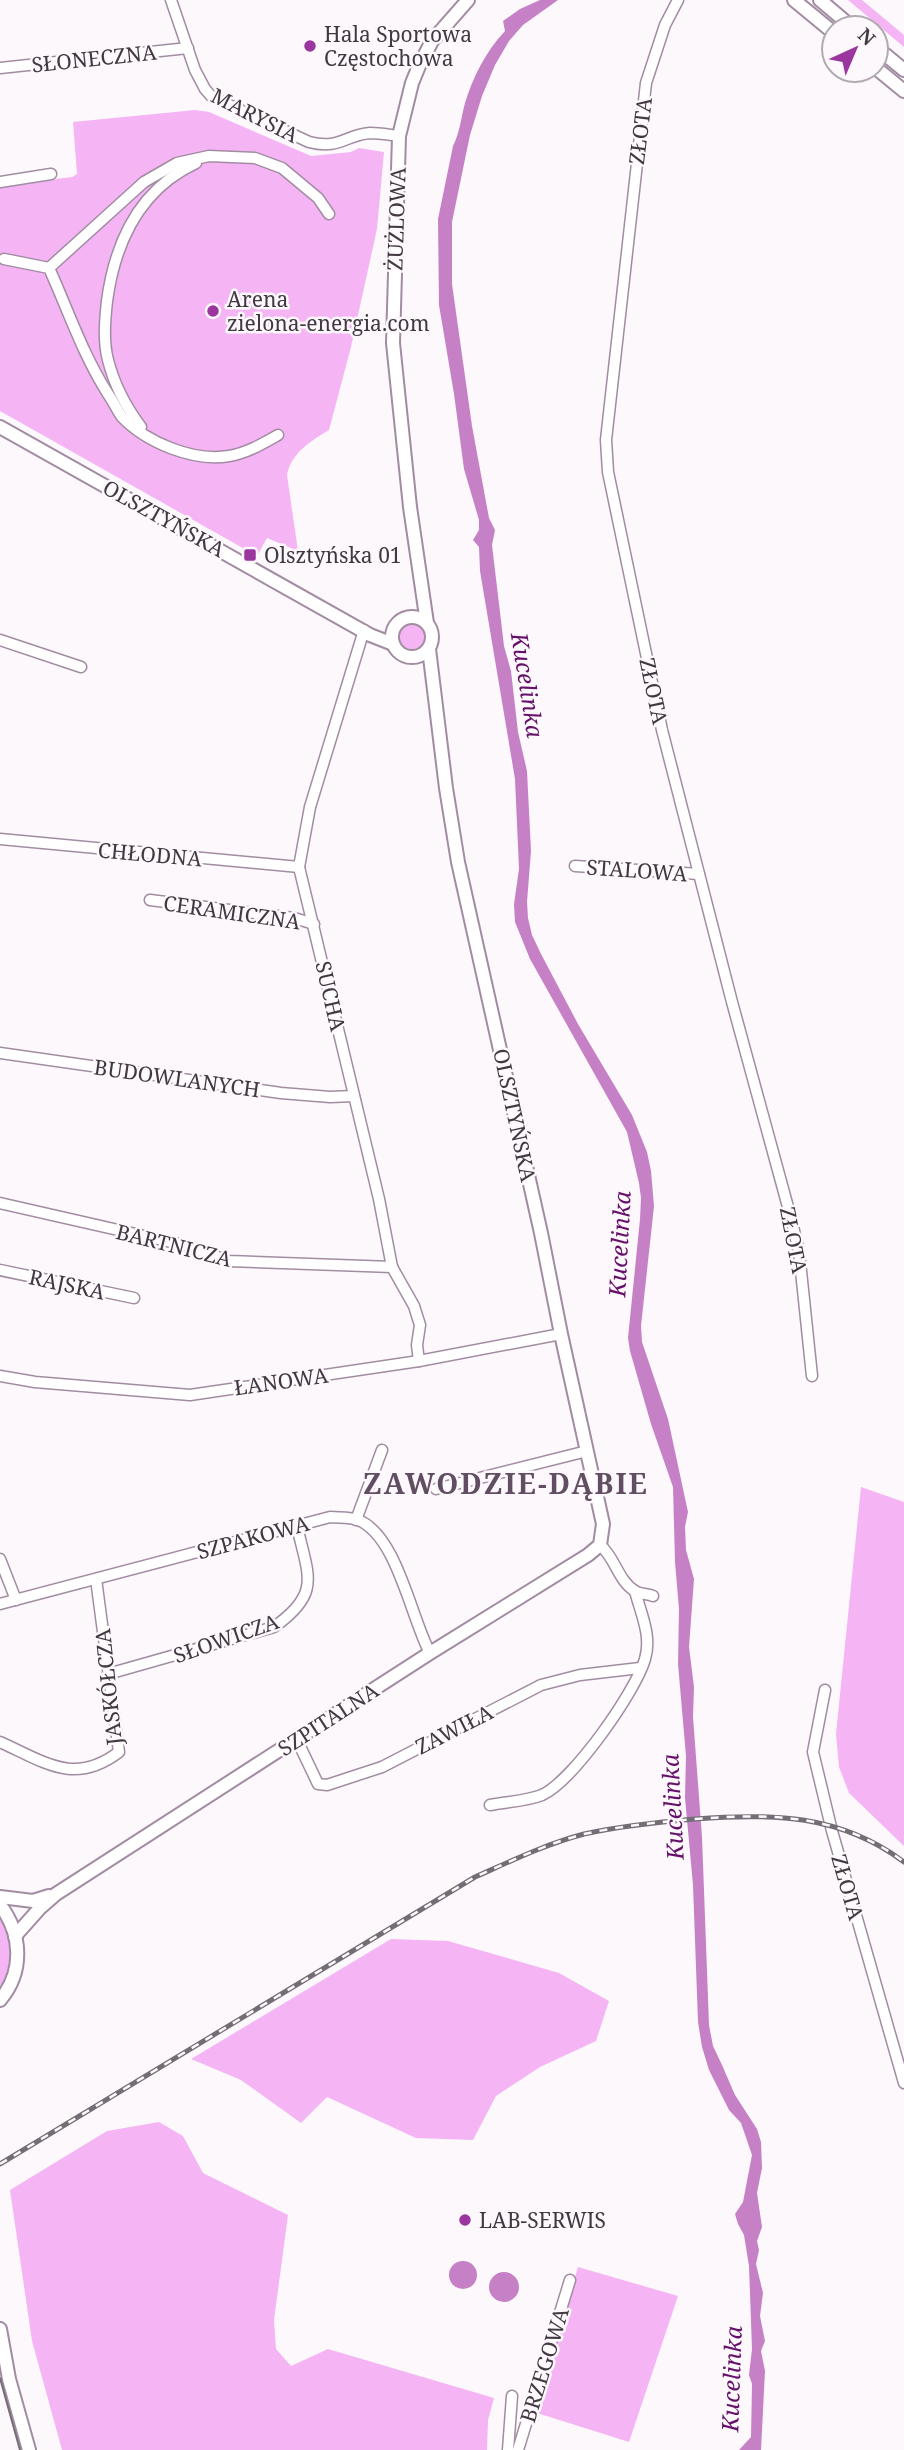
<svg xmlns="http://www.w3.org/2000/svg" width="904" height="2450" viewBox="0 0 904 2450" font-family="'Noto Serif',serif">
  <rect width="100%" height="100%" fill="#fcf8fc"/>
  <!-- green -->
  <g fill="#f5b5f5">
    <path d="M848 0H862L904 35V47Z"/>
    <path d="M195 110 209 112 311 156 351 152 359 148 384 152 377 229 351 347 329 430C311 441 291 453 287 475L298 551 267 538 257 556 0 411V186L72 177 77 174 73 122Z"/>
    <circle cx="412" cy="636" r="13"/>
    <path d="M861 1487 904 1502V1846L849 1793 839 1767 836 1734Z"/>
    <path d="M0 1918C14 1942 15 1966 0 1990Z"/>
    <path d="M391 1939 448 1941 559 1973 609 2001 596 2041 540 2067 496 2096 473 2140 416 2138 327 2097 301 2123 241 2080 191 2059Z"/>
    <path d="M159 2122 183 2136 203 2173 288 2215 274 2320 276 2349 291 2366 328 2349 494 2398 488 2420 487 2450H62L32 2341 10 2190 107 2131Z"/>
    <path d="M578 2267 678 2296 629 2442 534 2412Z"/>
  </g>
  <!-- water -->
  <g fill="#c681c6">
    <path d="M540 0H558L523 25 509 41 495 65 482 96 470 135 452 222V284L472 426 489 518 495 530 492 545 504 646 511 671 518 732 527 771 531 851 527 902 528 918 532 935 541 954 578 1024 632 1115 647 1152 651 1171 654 1206 641 1326 642 1342 668 1419 688 1512 685 1527 686 1550 694 1579 689 1647 694 1687 693 1717 702 1837 709 2025 713 2046 722 2065 735 2095 757 2129 761 2142 762 2168 757 2193 762 2227 757 2241 759 2250 756 2264 763 2293 760 2316 765 2341 761 2351 765 2371 761 2450H739L751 2437 752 2384 749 2375 752 2349 749 2266 744 2235 738 2224 735 2214 743 2202 752 2155 741 2123 729 2110 709 2070 702 2047 698 2022 693 1885 685 1798 686 1756 678 1664 679 1609 675 1562 673 1487 651 1424 630 1351 628 1338 640 1219 641 1198 639 1183 627 1132 530 959 515 922 514 904 519 869 515 779 480 571 479 547 473 540 479 530V520L464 469 454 394 439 305 438 219 453 146C460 132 461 118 465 103 473 77 486 51 505 31L503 21 520 9Z"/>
    <circle cx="463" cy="2275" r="14"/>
    <circle cx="504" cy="2287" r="15"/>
  </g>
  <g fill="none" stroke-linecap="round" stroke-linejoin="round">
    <!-- street casing -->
    <g stroke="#a28ca2" stroke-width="13">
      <g id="street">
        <path d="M171 0 195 70 205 89 212 97 309 142C339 150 345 135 370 133 380 133 390 135 399 136"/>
        <path d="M678 0 665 25 646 83 606 440 608 472 662 730 732 1002 791 1218 799 1252 812 1376"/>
        <path d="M0 68 188 48"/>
        <path d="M0 182 51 174"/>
        <path d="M4 259 49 268C68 310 83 355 108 394 113 401 117 410 122 417 147 443 194 462 229 456 247 453 262 444 278 435"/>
        <path d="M49 268 144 182 177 163 209 156 255 158 282 168 318 198 329 214"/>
        <path d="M141 427C126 407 114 384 108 360 103 341 105 320 107 301 115 242 140 189 196 163"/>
        <path d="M364 630 310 807 299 867 379 1199 392 1267 414 1306 420 1325 417 1345 419 1361"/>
        <path d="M0 640 81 667"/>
        <path d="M0 839 299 867"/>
        <path d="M575 866 699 874"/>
        <path d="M150 900 294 918 314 924"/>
        <path d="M0 1053 281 1093 330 1097 354 1096"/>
        <path d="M0 1203 184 1245 229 1261 392 1267"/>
        <path d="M0 1270 134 1298"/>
        <path d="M0 1376 35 1382 190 1395 419 1361 561 1334"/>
        <path d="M436 1489 587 1451"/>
        <path d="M356 1520 382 1450"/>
        <path d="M600 1545C615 1557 618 1581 635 1591 640 1594 648 1594 653 1596"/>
        <path d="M0 1559 16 1600"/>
        <path d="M0 1604 330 1517C339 1518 350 1517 358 1520 397 1535 411 1618 430 1653"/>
        <path d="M108 1674 274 1627C322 1593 308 1576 297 1526"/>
        <path d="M825 1690 813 1752 832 1831 904 2083"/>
        <path d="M297 1740 318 1784 327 1785 382 1767 541 1685 580 1675 640 1668"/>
        <path d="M0 1742C45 1762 74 1786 119 1752L96 1579"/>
        <path d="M490 1805C506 1802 527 1801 542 1795 573 1781 636 1691 645 1659 652 1636 641 1614 635 1591"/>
        <path d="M508 2450 512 2396"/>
        <path d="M518 2450 570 2280"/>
      </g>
    </g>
    <!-- secondary casing -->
    <g stroke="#a28ca2" stroke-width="16">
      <g id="secondary">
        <path d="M794 0 834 33"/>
        <path d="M820 0 853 28"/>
        <path d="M876 47 904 70"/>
        <path d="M876 68 904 91"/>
        <path d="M0 427 370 635 393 644"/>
        <circle cx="412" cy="637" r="20"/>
        <path d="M427 623 410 507 393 343 399 136 412 83 419 66 432 41 468 0"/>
        <path d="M0 1897 33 1901 49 1896"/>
        <path d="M0 1905C22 1934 24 1972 0 2000"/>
        <path d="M15 1936 40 1908 56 1894 430 1653 588 1555 600 1545 603 1524 561 1334 541 1233 458 862 446 788 429 649"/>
        <path d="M0 2329 9 2379 29 2450"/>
      </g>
    </g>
    <!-- street -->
    <use href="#street" stroke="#fff" stroke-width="10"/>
    <!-- secondary -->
    <use href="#secondary" stroke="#fff" stroke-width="12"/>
    <!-- tram -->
    <path stroke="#756d75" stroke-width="2" d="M0 2378 20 2450"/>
    <!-- rail casing -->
    <g stroke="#756d75" stroke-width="5">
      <path id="rail" d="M0 2164 475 1877C511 1861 546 1844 584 1834 621 1826 658 1822 695 1819 772 1813 840 1814 904 1862"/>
    </g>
    <!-- rail -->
    <use href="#rail" stroke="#fcf8fc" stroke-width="2.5" stroke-dasharray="8" stroke-linecap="butt"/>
  </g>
  <!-- markers -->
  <g fill="#9a369d" stroke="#fcf8fc" stroke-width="2.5">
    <circle cx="310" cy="46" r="7"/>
    <circle cx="213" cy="311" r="7"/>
    <rect x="243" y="548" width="14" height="14" rx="3.5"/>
    <circle cx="465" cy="2220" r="7"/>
  </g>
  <g text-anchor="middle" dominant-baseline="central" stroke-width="5" stroke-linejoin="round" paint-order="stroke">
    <!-- poi labels -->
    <g font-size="21" fill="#413841" stroke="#fcf8fc" text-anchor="start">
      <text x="324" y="34">Hala Sportowa<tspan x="324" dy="24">Częstochowa</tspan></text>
      <text x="227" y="299">Arena<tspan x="227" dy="24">zielona-energia.com</tspan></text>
      <text x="264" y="555">Olsztyńska 01</text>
      <text x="479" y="2220">LAB-SERWIS</text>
    </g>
    <!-- street labels -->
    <g font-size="21" fill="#413841" stroke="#fcf8fc">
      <text transform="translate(94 58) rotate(-6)">SŁONECZNA</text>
      <text transform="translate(255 115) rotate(27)">MARYSIA</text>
      <text transform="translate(640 131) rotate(-83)">ZŁOTA</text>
      <text transform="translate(396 219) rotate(-88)">ŻUŻLOWA</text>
      <text transform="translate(164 518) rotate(29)">OLSZTYŃSKA</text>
      <text transform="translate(654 691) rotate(78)">ZŁOTA</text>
      <text transform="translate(150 854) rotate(5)">CHŁODNA</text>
      <text transform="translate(637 870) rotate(4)">STALOWA</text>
      <text transform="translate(232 912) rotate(8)">CERAMICZNA</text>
      <text transform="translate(331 996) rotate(77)">SUCHA</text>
      <text transform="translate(177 1078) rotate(8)">BUDOWLANYCH</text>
      <text transform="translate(515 1115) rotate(78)">OLSZTYŃSKA</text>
      <text transform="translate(794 1240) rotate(79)">ZŁOTA</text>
      <text transform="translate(174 1245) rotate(14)">BARTNICZA</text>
      <text transform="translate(67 1284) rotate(12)">RAJSKA</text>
      <text transform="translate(281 1381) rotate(-8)">ŁANOWA</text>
      <text transform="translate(253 1537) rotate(-15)">SZPAKOWA</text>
      <text transform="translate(226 1638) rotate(-19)">SŁOWICZA</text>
      <text transform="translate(108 1687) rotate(-96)">JASKÓŁCZA</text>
      <text transform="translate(328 1719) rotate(-33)">SZPITALNA</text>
      <text transform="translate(454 1729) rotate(-27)">ZAWIŁA</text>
      <text transform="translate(848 1887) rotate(74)">ZŁOTA</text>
      <text transform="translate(544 2365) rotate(-73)">BRZEGOWA</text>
    </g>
    <!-- water labels -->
    <g font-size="23" font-style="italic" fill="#661169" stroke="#fcf8fc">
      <text transform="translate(528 685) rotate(81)">Kucelinka</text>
      <text transform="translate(619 1244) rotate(-87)">Kucelinka</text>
      <text transform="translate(672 1807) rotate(-93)">Kucelinka</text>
      <text transform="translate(731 2379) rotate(-88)">Kucelinka</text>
    </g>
    <!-- district labels -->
    <g font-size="28" font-weight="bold" letter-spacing="2" fill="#624e62" stroke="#fcf8fc">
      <text x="506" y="1483">ZAWODZIE-DĄBIE</text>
    </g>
  </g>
  <!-- north arrow -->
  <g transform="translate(855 49) rotate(44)"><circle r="33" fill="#fcf8fc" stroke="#b1abb1" stroke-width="2"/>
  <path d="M0-5L12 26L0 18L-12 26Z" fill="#9a369d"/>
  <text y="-10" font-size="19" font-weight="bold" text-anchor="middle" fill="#413841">N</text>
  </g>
</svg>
